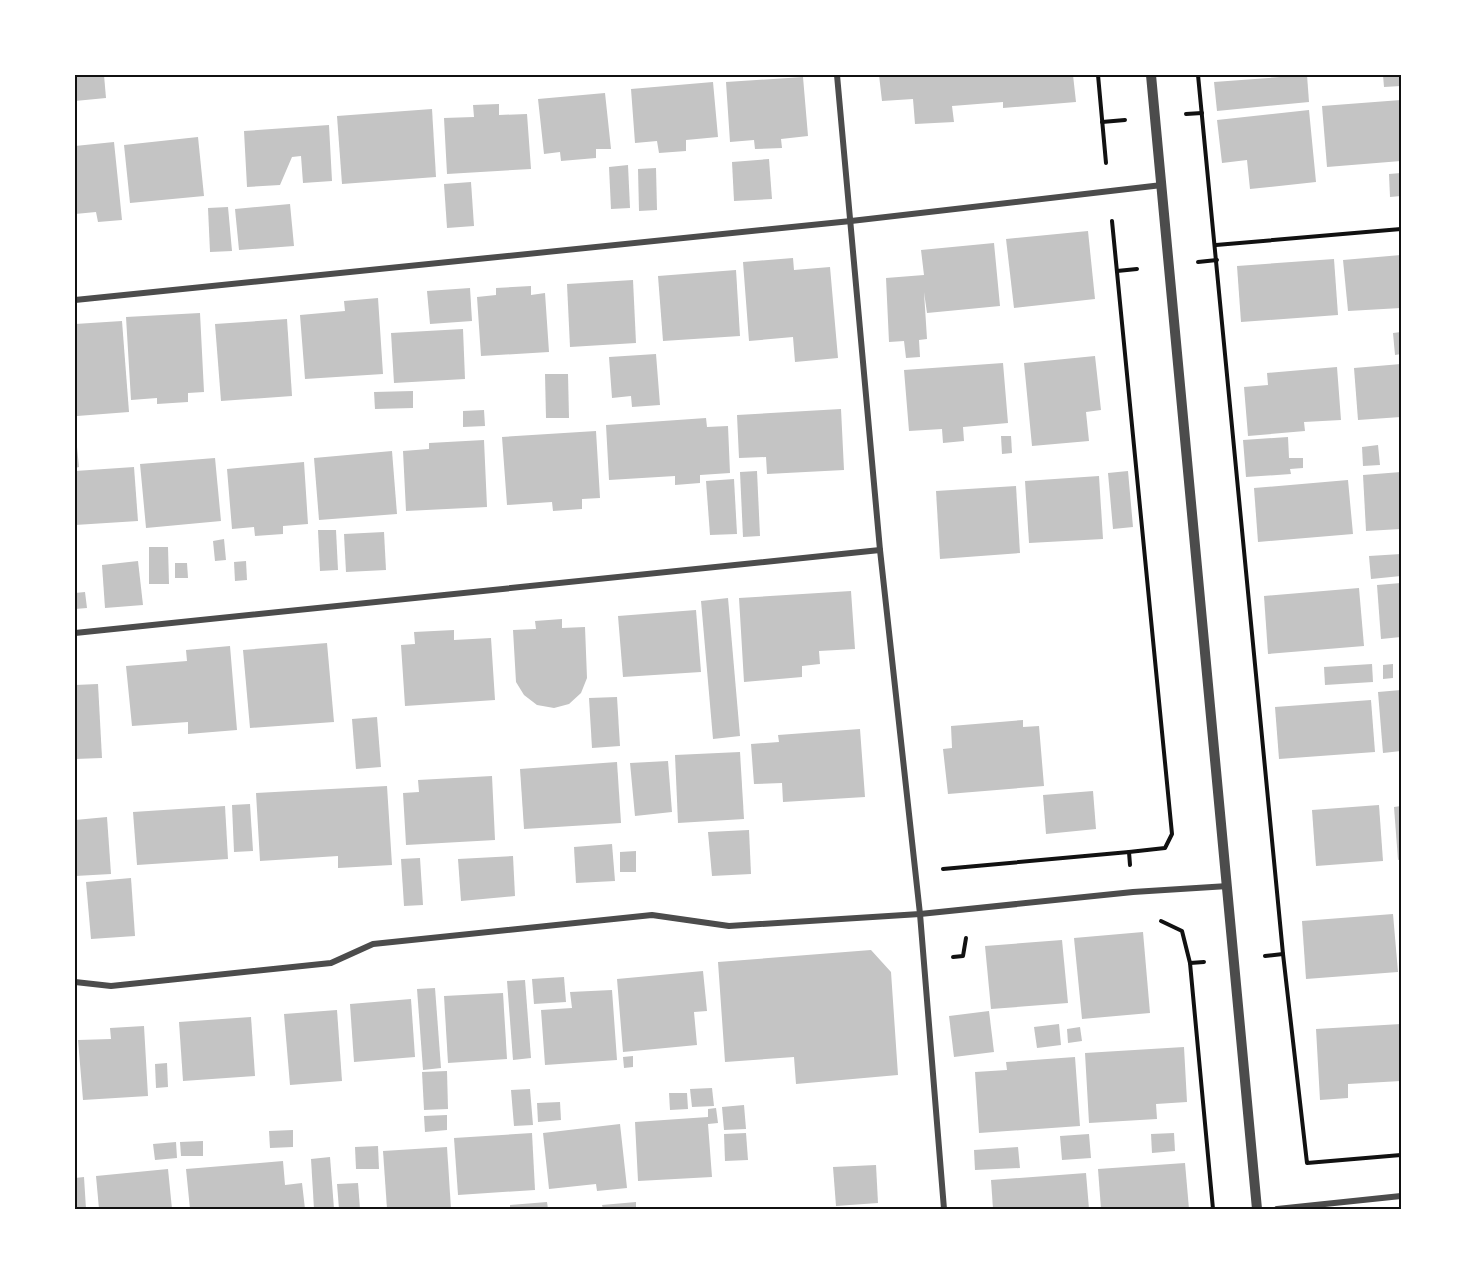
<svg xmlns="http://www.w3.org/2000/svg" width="1476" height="1284" viewBox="0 0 1476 1284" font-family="'IBM Plex Serif',serif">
  <rect width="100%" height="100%" fill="#fff"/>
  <!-- building -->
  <g fill="#c4c4c4">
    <path d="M75 75H104L106 98 75 101Z"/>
    <path d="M879 75H1073L1076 102 1003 108V102L952 106 954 122 915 124 913 99 882 101Z"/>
    <path d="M1307 75 1309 102 1217 111 1214 82Z"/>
    <path d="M1383 75H1401V86L1384 87Z"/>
    <path d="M803 77 808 136 781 139 782 148 755 149 754 140 730 142 726 82Z"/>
    <path d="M713 82 718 137 686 140V151L659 153 657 141 635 143 631 89Z"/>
    <path d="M605 93 611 149H596V158L561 161 560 152 544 154 538 99Z"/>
    <path d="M1401 100V161L1327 167 1322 106Z"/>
    <path d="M499 104V115L527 114 531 169 447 174 444 118 474 117 473 105Z"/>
    <path d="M432 109 436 177 342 184 337 116Z"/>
    <path d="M1309 110 1316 182 1250 189 1247 160 1222 163 1217 120Z"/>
    <path d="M329 125 332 181 303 183 301 156 292 157 280 185 247 187 244 131Z"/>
    <path d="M198 137 204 196 130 203 124 145Z"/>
    <path d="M114 142 122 220 98 222 96 212 75 214V146Z"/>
    <path d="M769 159 772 199 734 201 732 162Z"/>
    <path d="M628 165 630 208 611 209 609 167Z"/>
    <path d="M656 168 657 210 639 211 638 169Z"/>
    <path d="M1401 173V196L1390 197 1389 174Z"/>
    <path d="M471 182 474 226 447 228 444 184Z"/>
    <path d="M290 204 294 246 239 250 235 209Z"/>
    <path d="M228 207 232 251 210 252 208 208Z"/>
    <path d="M1088 231 1095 299 1014 308 1006 239Z"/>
    <path d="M994 243 1000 306 927 313 924 292 927 339 919 340 920 357 906 358 904 341 889 342 886 278 924 275 921 250Z"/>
    <path d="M1401 255V308L1348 311 1343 260Z"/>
    <path d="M793 258 794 270 830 267 838 358 795 362 793 337 749 341 743 262Z"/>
    <path d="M1334 259 1338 315 1241 322 1237 266Z"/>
    <path d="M736 270 740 336 663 341 658 276Z"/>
    <path d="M633 280 636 343 570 347 567 284Z"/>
    <path d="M531 286V295L545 293 549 352 481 356 477 297 496 295V288Z"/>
    <path d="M470 288 472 321 430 324 427 291Z"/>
    <path d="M378 298 383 374 305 379 300 315 345 311 344 301Z"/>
    <path d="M200 313 204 392 188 393V402L157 404V398L131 400 126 317Z"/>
    <path d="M287 319 292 396 221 401 215 324Z"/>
    <path d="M122 321 129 412 77 416 75 324Z"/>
    <path d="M463 329 465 379 394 383 391 333Z"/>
    <path d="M1401 332V354L1395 355 1393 333Z"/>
    <path d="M656 354 660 405 632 407 631 396 612 398 609 357Z"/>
    <path d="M1095 356 1101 410 1086 412 1089 441 1032 446 1024 363Z"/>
    <path d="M1003 363 1008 423 963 427 964 441 943 443 942 429 909 431 904 370Z"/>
    <path d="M1401 364V417L1358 420 1354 368Z"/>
    <path d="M1337 367 1341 420 1304 422 1305 431 1248 436 1244 387 1268 385 1267 373Z"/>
    <path d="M545 374H568L569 418H546Z"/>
    <path d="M413 391V408L375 409 374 392Z"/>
    <path d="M841 409 844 470 767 474 766 457 739 458 737 415Z"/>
    <path d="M484 410 485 426 463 427V411Z"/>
    <path d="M706 418 707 427 728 426 730 473 700 475V483L675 485V476L609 480 606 425Z"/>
    <path d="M596 431 600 498 582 499V509L553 511 552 502 507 505 502 437Z"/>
    <path d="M1001 436H1011L1012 453 1002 454Z"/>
    <path d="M1288 437 1289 458H1303V468L1290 469 1291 474 1246 477 1243 440Z"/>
    <path d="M484 440 487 507 406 511 403 451 429 449V443Z"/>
    <path d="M1378 445 1380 465 1363 466 1362 447Z"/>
    <path d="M75 447H77L79 467 75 468Z"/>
    <path d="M392 451 397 514 319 520 314 458Z"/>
    <path d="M215 458 221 521 146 528 140 464Z"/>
    <path d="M304 462 308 524 283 526V534L255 536 254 527 232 529 227 469Z"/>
    <path d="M134 467 138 521 75 525V471Z"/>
    <path d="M757 471 760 536 743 537 740 472Z"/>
    <path d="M1128 471 1133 527 1113 529 1108 473Z"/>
    <path d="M1401 472V529L1366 531 1363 475Z"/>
    <path d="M1099 476 1103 539 1029 543 1025 481Z"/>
    <path d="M734 479 737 534 710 535 706 481Z"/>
    <path d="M1348 480 1353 534 1258 542 1254 488Z"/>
    <path d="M1016 486 1020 553 940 559 936 491Z"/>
    <path d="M318 530H336L338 570 320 571Z"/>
    <path d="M384 532 386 570 346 572 344 534Z"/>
    <path d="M224 539 226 560 215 561 213 541Z"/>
    <path d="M149 547H168L169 584H149Z"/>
    <path d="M1401 554V576L1371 579 1369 556Z"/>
    <path d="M138 561 143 605 105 608 102 565Z"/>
    <path d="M246 561 247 580 235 581 234 562Z"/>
    <path d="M175 563H187L188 578H175Z"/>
    <path d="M1401 583V637L1381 639 1377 585Z"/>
    <path d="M1359 588 1364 646 1268 654 1264 596Z"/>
    <path d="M851 591 855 649 819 651 820 664 802 666V677L744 682 739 598Z"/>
    <path d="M85 592 87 608 75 609V593Z"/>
    <path d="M728 598 740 736 713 739 701 601Z"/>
    <path d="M696 610 701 672 623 677 618 616Z"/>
    <path d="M562 619V628L585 627 587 678 581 693 569 704 554 708 537 705 524 695 516 682 513 630 536 629 535 621Z"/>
    <path d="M454 630V640L491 638 495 700 405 706 401 645 415 644 414 632Z"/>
    <path d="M327 643 334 722 250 728 243 650Z"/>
    <path d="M230 646 237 730 188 734V722L132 726 126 666 187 661 186 650Z"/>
    <path d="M1372 664 1373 682 1325 685 1324 667Z"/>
    <path d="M1393 664V678L1383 679V665Z"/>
    <path d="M98 684 102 758 75 759V685Z"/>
    <path d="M1401 690V751L1383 753 1378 692Z"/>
    <path d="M617 697 620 746 592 748 589 698Z"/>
    <path d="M1371 700 1375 752 1279 759 1275 707Z"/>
    <path d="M377 717 381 767 356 769 352 719Z"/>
    <path d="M1023 720V727L1039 726 1044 786 948 794 943 749 952 748 951 726Z"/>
    <path d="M860 729 865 797 783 802 782 783 754 784 751 744 779 742 778 735Z"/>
    <path d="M740 752 744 819 678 823 675 755Z"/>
    <path d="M668 761 672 812 635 816 630 763Z"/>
    <path d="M617 762 621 823 524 829 520 769Z"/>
    <path d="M492 776 495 840 406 845 403 793 419 792 418 780Z"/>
    <path d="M387 786 392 865 338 868V856L260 861 256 793Z"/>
    <path d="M1093 791 1096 829 1046 834 1043 795Z"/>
    <path d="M250 804 253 851 234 852 232 805Z"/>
    <path d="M1379 805 1383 861 1316 866 1312 810Z"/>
    <path d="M225 806 228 859 137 865 133 812Z"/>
    <path d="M1401 806V859L1398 860 1394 807Z"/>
    <path d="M107 817 111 874 75 876V820Z"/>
    <path d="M749 830 751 874 712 876 708 832Z"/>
    <path d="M612 844 615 881 576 883 574 847Z"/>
    <path d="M636 851V872H620V852Z"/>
    <path d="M513 856 515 896 461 901 458 859Z"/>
    <path d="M420 858 423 905 404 906 401 859Z"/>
    <path d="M131 878 135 936 91 939 86 882Z"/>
    <path d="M1393 914 1398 972 1306 979 1302 921Z"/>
    <path d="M1143 932 1150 1013 1082 1019 1074 938Z"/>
    <path d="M1062 940 1068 1003 991 1009 985 946Z"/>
    <path d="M871 950 891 972 898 1075 796 1084 794 1057 725 1062 718 962Z"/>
    <path d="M703 971 707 1011 694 1012 697 1045 623 1052 617 979Z"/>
    <path d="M564 977 566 1002 534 1004 532 979Z"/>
    <path d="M525 980 531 1058 513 1060 507 981Z"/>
    <path d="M435 988 441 1068 423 1070 417 989Z"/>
    <path d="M612 990 617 1060 545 1065 541 1010 572 1008 570 992Z"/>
    <path d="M503 993 507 1059 448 1063 444 996Z"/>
    <path d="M411 999 415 1057 354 1062 350 1004Z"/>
    <path d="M337 1010 342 1081 290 1085 284 1014Z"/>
    <path d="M989 1011 994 1052 954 1057 949 1016Z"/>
    <path d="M251 1017 255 1076 183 1081 179 1022Z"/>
    <path d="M1059 1024 1061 1045 1037 1048 1034 1027Z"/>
    <path d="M1401 1024V1081L1348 1084V1098L1320 1100 1316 1029Z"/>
    <path d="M144 1026 148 1096 83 1100 78 1040 111 1039 110 1028Z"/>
    <path d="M1080 1027 1082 1041 1068 1043 1067 1029Z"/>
    <path d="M1184 1047 1187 1102 1156 1104 1157 1119 1089 1123 1085 1053Z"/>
    <path d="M633 1056V1067L624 1068 623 1057Z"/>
    <path d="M1075 1057 1080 1126 979 1133 975 1072 1007 1070 1006 1062Z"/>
    <path d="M167 1063 168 1087 156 1088 155 1064Z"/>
    <path d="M447 1071 448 1109 424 1110 422 1072Z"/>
    <path d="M712 1088 714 1106 692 1107 690 1089Z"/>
    <path d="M530 1089 533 1125 514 1126 511 1090Z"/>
    <path d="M669 1093H687L688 1109 670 1110Z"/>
    <path d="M560 1102 561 1120 538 1122 537 1103Z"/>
    <path d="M744 1105 746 1129 724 1130 722 1107Z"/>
    <path d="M716 1108 718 1123 708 1124 712 1177 638 1181 635 1122 708 1117V1109Z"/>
    <path d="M447 1115V1130L425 1132 424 1116Z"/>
    <path d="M620 1124 627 1188 597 1191 596 1184 549 1189 543 1133Z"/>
    <path d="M293 1130V1147L270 1148 269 1131Z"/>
    <path d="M532 1133 535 1190 458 1195 454 1138Z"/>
    <path d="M746 1133 748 1160 725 1161 724 1134Z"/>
    <path d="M1174 1133 1175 1151 1152 1153 1151 1134Z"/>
    <path d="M1089 1134 1091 1158 1062 1160 1060 1136Z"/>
    <path d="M203 1141V1156H181L180 1142Z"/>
    <path d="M176 1142 177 1158 155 1160 153 1144Z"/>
    <path d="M378 1146 379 1169H356L355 1147Z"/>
    <path d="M447 1147 451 1209H387L383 1151Z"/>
    <path d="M1018 1147 1020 1168 975 1170 974 1150Z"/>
    <path d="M330 1157 334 1209H314L311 1159Z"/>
    <path d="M283 1161 285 1185 302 1183 305 1209H190L186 1169Z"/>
    <path d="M1185 1163 1189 1209H1101L1098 1169Z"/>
    <path d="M876 1165 878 1203 836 1206 833 1167Z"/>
    <path d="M168 1169 172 1209H99L96 1176Z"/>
    <path d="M1086 1173 1089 1209H993L991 1180Z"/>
    <path d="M84 1177 86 1209H75V1178Z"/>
    <path d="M358 1183 360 1209H339L337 1184Z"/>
    <path d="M547 1202 548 1209H510V1205Z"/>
    <path d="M636 1202V1209H603L602 1205Z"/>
  </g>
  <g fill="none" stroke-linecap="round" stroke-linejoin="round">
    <!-- path -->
    <g stroke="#111" stroke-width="4">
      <path d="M1098 75 1106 163"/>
      <path d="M1198 75 1283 954 1307 1163 1401 1155"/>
      <path d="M1186 114 1202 113"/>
      <path d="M1102 122 1125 120"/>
      <path d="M1112 221 1172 834 1165 848 1129 852"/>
      <path d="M1216 245 1401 229"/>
      <path d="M1198 262 1217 260"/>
      <path d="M1117 271 1137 269"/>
      <path d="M943 869 1129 852 1130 865"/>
      <path d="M1161 921 1182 931 1190 963 1204 962"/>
      <path d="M1265 956 1283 954"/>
      <path d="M953 957 963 956 966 938"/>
      <path d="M1190 963 1213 1209"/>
    </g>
    <!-- minor -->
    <g stroke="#4c4c4c" stroke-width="6">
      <path d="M837 75 880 550 920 914 944 1209"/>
      <path d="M75 300 851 221 1162 185"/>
      <path d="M75 633 880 550"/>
      <path d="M75 982 111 986 331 963 373 944 652 915 729 926 920 914 1133 892 1228 886"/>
      <path d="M1277 1209 1401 1196"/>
    </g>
    <!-- tertiary -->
    <path stroke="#4c4c4c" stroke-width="10" d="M1151 75 1257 1209"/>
  </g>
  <!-- border -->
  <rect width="1476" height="1284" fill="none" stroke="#ffffff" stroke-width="153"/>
  <rect x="76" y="76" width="1324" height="1132" fill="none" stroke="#111" stroke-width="2"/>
</svg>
